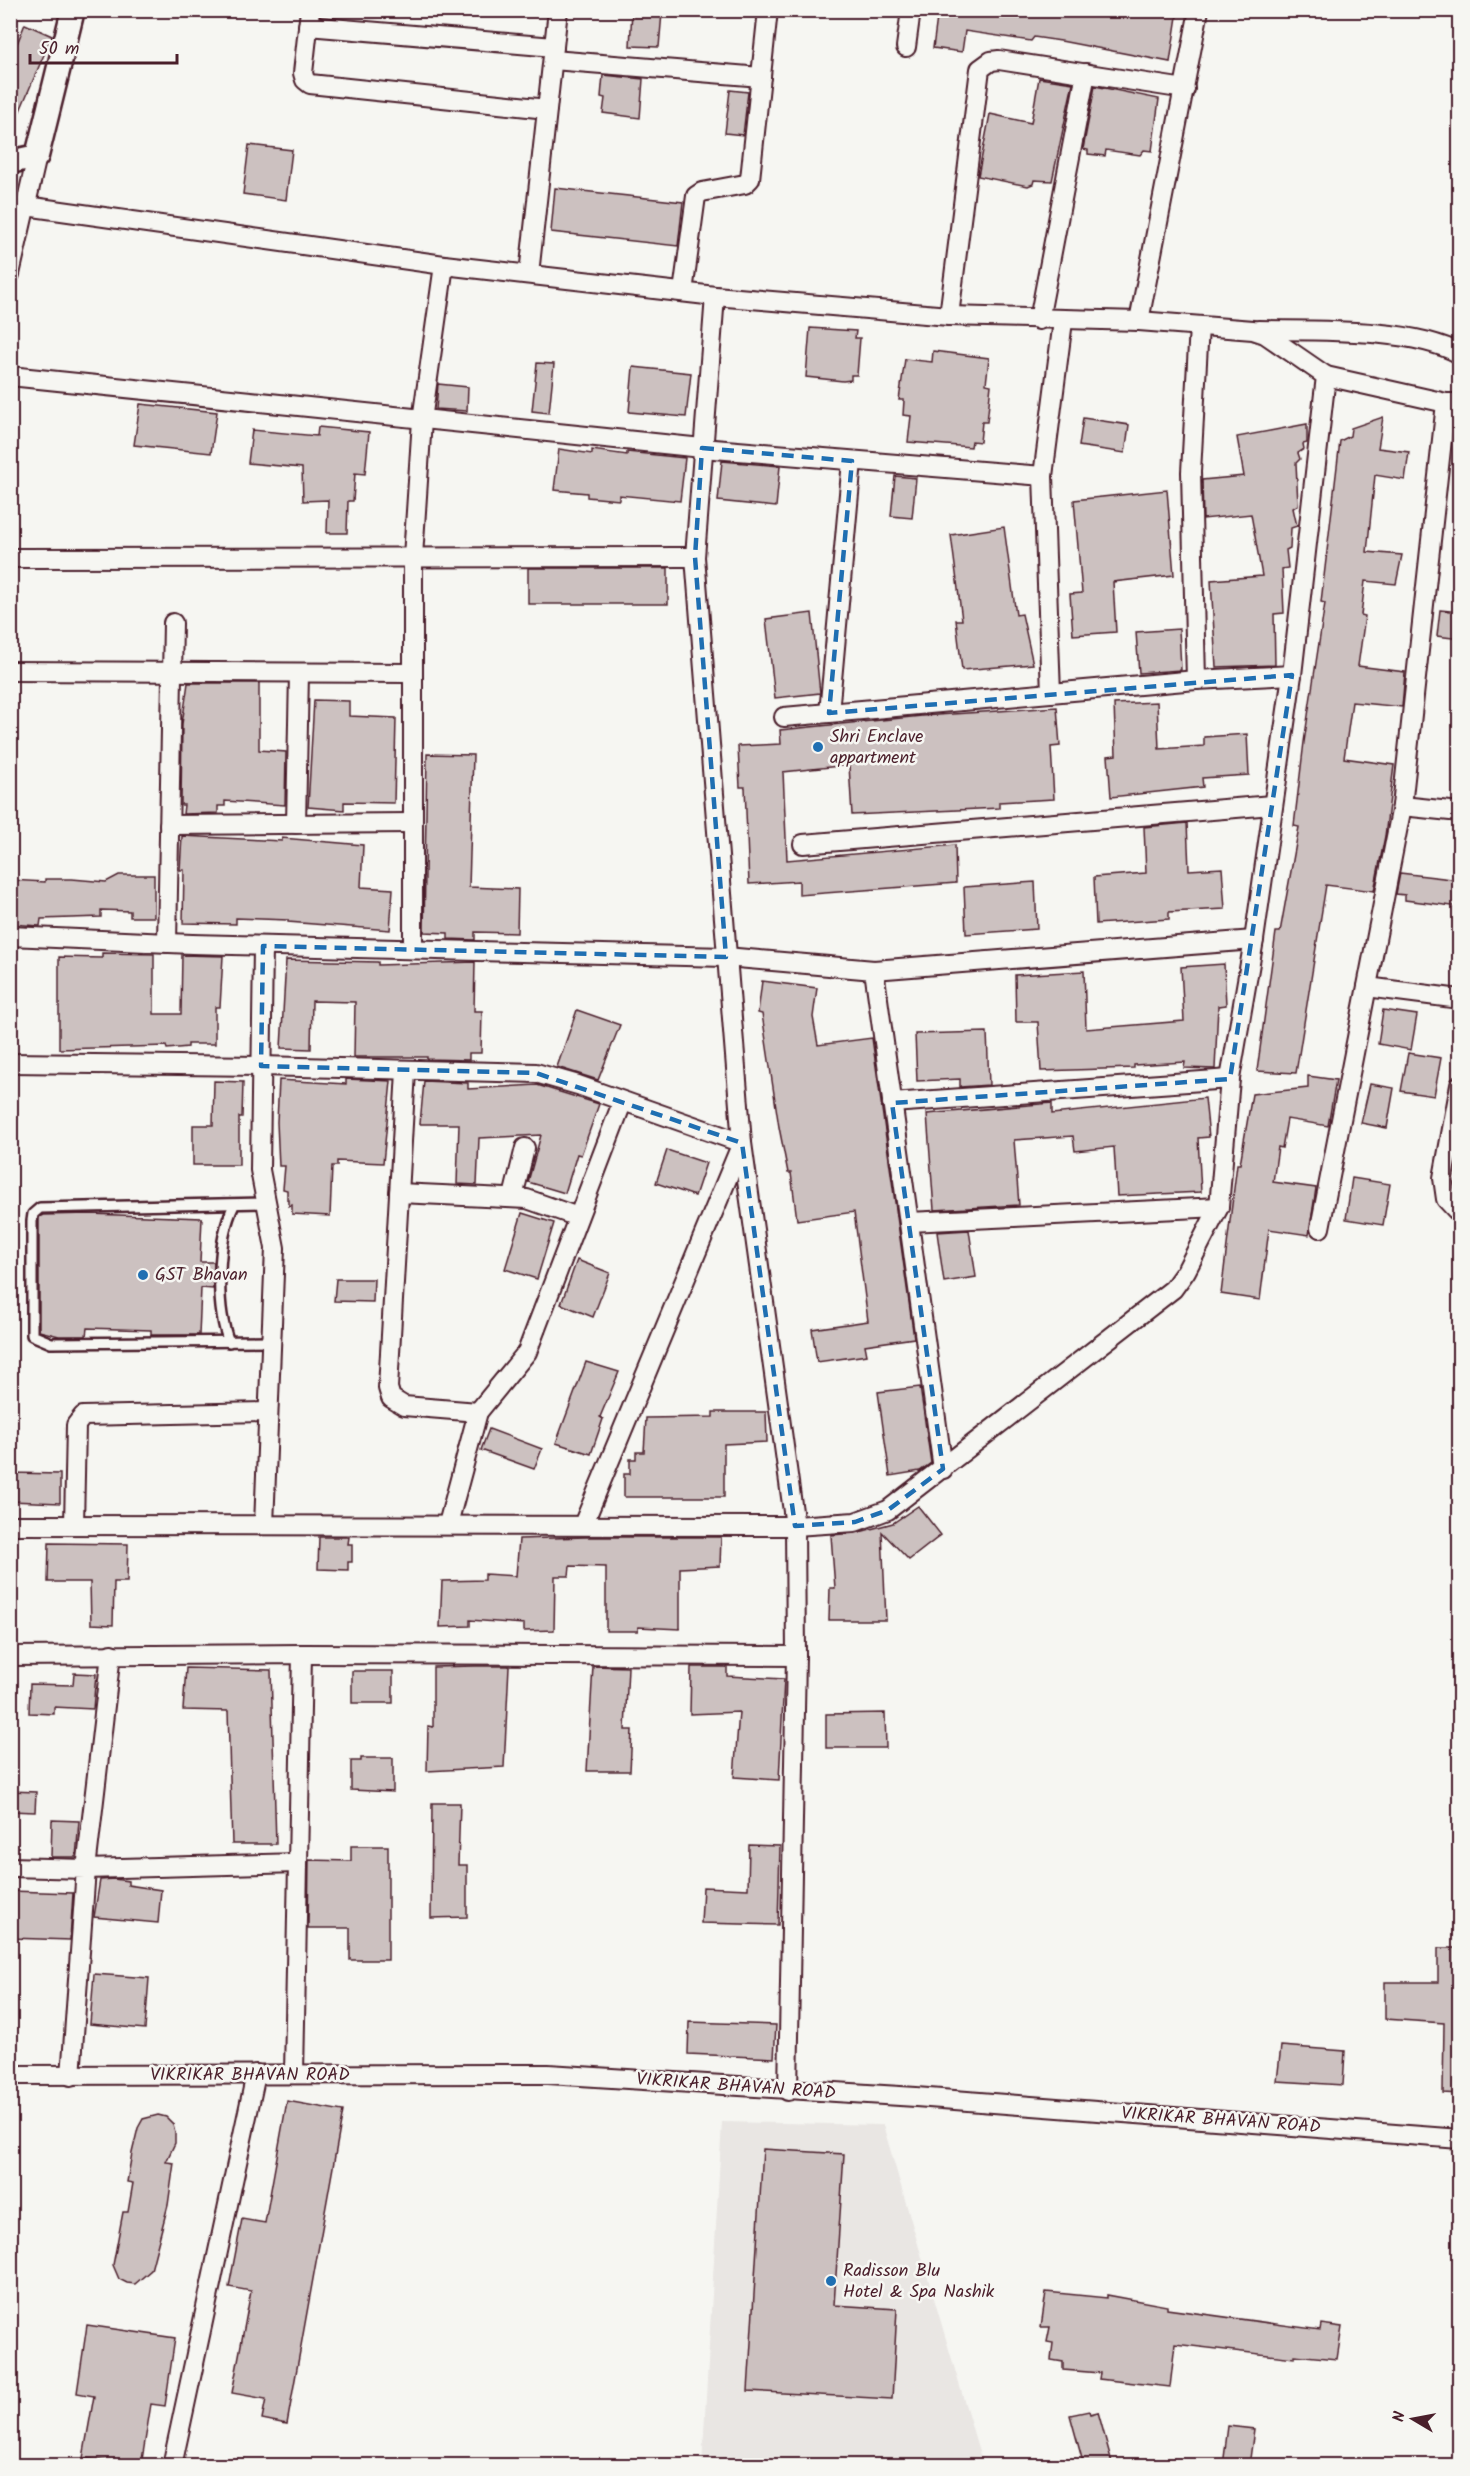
<svg xmlns="http://www.w3.org/2000/svg" width="1470" height="2476" viewBox="0 0 1470 2476" font-family="Kalam,sans-serif">
  <rect width="100%" height="100%" fill="#f6f6f2"/>
  <filter id="ink" filterUnits="userSpaceOnUse"><feTurbulence type="fractalNoise" baseFrequency=".0167" numOctaves="2"/><feDisplacementMap in="SourceGraphic" scale="12" xChannelSelector="R" yChannelSelector="G"/><feConvolveMatrix kernelMatrix="1 2 1 2 8 2 1 2 1" color-interpolation-filters="sRGB"/></filter>
  <g filter="url(#ink)">
    <!-- built -->
    <path fill="#e9e6e3" d="M722 2122 883 2125 983 2465 702 2466Z"/>
    <!-- building -->
    <g fill="#ccc1c0" stroke="#4a1f2b" stroke-width="1.5">
      <path d="M938 10H1178L1170 62 1061 41 1034 37 1031 41 965 31 962 52 933 48Z"/>
      <path d="M632 11 662 13 659 47 630 46Z"/>
      <path d="M25 24 52 36 10 134V50L14 51Z"/>
      <path d="M603 75 643 79 640 118 603 113 605 98 601 97Z"/>
      <path d="M1039 78 1073 83 1052 181 1034 180 1033 184 1028 186 978 176 990 114 1031 123Z"/>
      <path d="M1095 86 1159 99 1152 151 1144 150 1140 155 1106 150 1105 156 1088 154V150L1083 149Z"/>
      <path d="M730 90 748 92 743 135 725 133Z"/>
      <path d="M249 145 292 150 286 200 243 194Z"/>
      <path d="M555 188 683 202 678 246 551 232Z"/>
      <path d="M810 328 856 331 855 338H860L857 375H851V380L843 381 806 377Z"/>
      <path d="M933 351 989 358 986 384 991 385 987 422H982L980 442 972 441 971 447 908 442 911 416 903 415 904 400H899L905 359 932 362Z"/>
      <path d="M537 363 554 364 549 413 532 411Z"/>
      <path d="M633 367 691 373 686 417 629 412Z"/>
      <path d="M438 384 468 387 467 411 436 409Z"/>
      <path d="M140 404 217 412 211 453 134 445Z"/>
      <path d="M1383 417 1378 448 1409 452 1405 480 1375 475 1367 552 1402 555 1396 584 1365 581 1361 615 1365 616 1358 666 1405 672 1402 707 1352 702 1344 758 1394 765 1385 836 1374 891 1326 885 1296 1073 1257 1071 1276 932H1280L1299 827 1294 826 1304 742 1325 603 1321 602 1340 441 1350 436 1351 428Z"/>
      <path d="M1083 418 1129 425 1125 453 1079 446Z"/>
      <path d="M1307 424V443L1303 444 1304 449 1298 453 1300 459 1296 463 1298 505 1293 508 1297 526 1291 528 1290 548 1286 550 1288 568 1282 569 1284 613 1274 614 1275 665 1216 667 1211 580 1262 576 1251 514 1203 519 1202 480 1244 476 1237 437Z"/>
      <path d="M318 427 369 432 365 474 355 473 353 501H348L347 533H327L328 500 303 501 302 468 248 463 252 430 317 436Z"/>
      <path d="M559 449 592 454V450L627 455V452L685 458 680 501 619 495V500L587 497V493L554 490Z"/>
      <path d="M722 461 780 466 776 507 718 501Z"/>
      <path d="M895 476 916 478 912 518 891 516Z"/>
      <path d="M1167 490 1174 575 1113 582 1116 632 1073 635 1070 594 1082 593 1074 500Z"/>
      <path d="M1004 527 1016 615 1022 614 1033 664 962 670 956 620H962L951 535Z"/>
      <rect x="528" y="568" width="140" height="36"/>
      <path d="M1440 610 1460 612V639L1437 636Z"/>
      <path d="M812 613 820 693 775 698 766 619Z"/>
      <path d="M1179 629 1181 670 1139 673 1136 632Z"/>
      <path d="M188 683H259V750L286 752 285 805 225 801V806H218V813L183 814 184 805H181L182 724Z"/>
      <path d="M314 700 349 701V716L396 718 394 803 344 802V810L308 807Z"/>
      <path d="M1157 702 1159 749 1204 746V737L1247 734 1249 775 1202 778 1203 787 1111 797 1108 756 1116 755 1114 704Z"/>
      <path d="M1057 707 1060 746 1051 747 1054 799 999 802V808L852 815 849 765 783 772 787 860 955 845 956 883 799 895V881L749 884 745 787H740L738 746 781 744 780 730 922 716Z"/>
      <path d="M427 754 473 755 469 887 518 889 517 933 475 932V940L448 939V933L424 932Z"/>
      <path d="M1187 823 1189 870 1222 868 1225 909 1169 912V919L1096 924 1094 877 1146 873 1144 827Z"/>
      <path d="M182 836 282 841V838L363 845 361 887 393 889 390 930 288 922V920L236 918V924L183 923 184 870H180Z"/>
      <path d="M1400 873 1460 880V907L1405 900V895L1396 894Z"/>
      <path d="M119 875H154V917H130V911L101 910V917L41 919 40 926 10 924V880L45 882V879H72L106 882Z"/>
      <path d="M1035 882 1037 929 966 934 964 887Z"/>
      <path d="M102 953 154 954V1014H181L182 955 223 956 220 1007H215V1044H188V1047L167 1049 166 1046 59 1049V957L102 958Z"/>
      <path d="M286 960 378 962V965L475 962 474 1011H482L481 1053H469V1060L427 1059V1057H354L355 1002 312 1001 311 1049 281 1048Z"/>
      <path d="M1224 964 1226 1005 1218 1006 1215 1069 1184 1068 1185 1062 1134 1065V1068L1041 1071 1038 1022H1016L1015 975 1084 971 1086 1029 1184 1021 1181 967Z"/>
      <path d="M762 981 817 988 813 1017 818 1045 872 1038 914 1338 865 1345 867 1355 817 1362 812 1329 868 1321 854 1212 797 1220 791 1173H788L779 1127 762 1014 758 1013Z"/>
      <path d="M577 1010 620 1025 598 1080 557 1067Z"/>
      <path d="M1383 1010 1417 1015 1411 1050 1378 1044Z"/>
      <path d="M987 1032 989 1085 960 1087V1079L917 1081 915 1034Z"/>
      <path d="M1408 1053 1441 1058 1434 1096 1401 1091Z"/>
      <path d="M1308 1076 1336 1080 1328 1126 1287 1119 1282 1148 1278 1147 1273 1182 1316 1188 1309 1235 1269 1229 1260 1300 1221 1294 1237 1164H1240L1252 1094 1308 1088Z"/>
      <path d="M346 1079 391 1081 383 1163 337 1161V1166H332L330 1216 292 1214V1205L289 1206V1200H287V1190L283 1189 285 1166H279L277 1122 279 1080 346 1084Z"/>
      <path d="M214 1081 243 1082 242 1117H239V1165H193V1125H213Z"/>
      <path d="M424 1081 468 1083V1089L537 1085 599 1104 581 1155 577 1154 565 1193 528 1182 541 1135 479 1138 477 1185 457 1184 459 1124H420Z"/>
      <path d="M1370 1084 1394 1088 1387 1128 1361 1123Z"/>
      <path d="M1205 1098 1209 1137 1198 1138 1201 1192 1117 1196 1114 1147 1075 1151 1073 1136 1014 1140 1019 1205 934 1210 927 1114 1052 1103V1114Z"/>
      <path d="M667 1150 706 1163 695 1196 656 1183Z"/>
      <path d="M1352 1178 1390 1184 1383 1225 1346 1219Z"/>
      <path d="M522 1213 554 1223 537 1279 505 1269Z"/>
      <path d="M90 1214 202 1218 200 1262H214L213 1289 201 1288 199 1335H151V1330L87 1328 86 1336H59L39 1331V1217L43 1215Z"/>
      <path d="M969 1230 976 1277 944 1282 937 1232Z"/>
      <path d="M577 1260 610 1273 593 1317 561 1304Z"/>
      <path d="M336 1279H374L373 1302 334 1301Z"/>
      <path d="M586 1362 619 1372 600 1417 603 1419 591 1454 556 1443Z"/>
      <path d="M920 1387 931 1463 920 1471 890 1476 878 1392Z"/>
      <path d="M713 1412H766L767 1442 724 1444V1497H624V1474H630V1459H636V1452H644L646 1418 713 1417Z"/>
      <path d="M489 1429 542 1449 534 1469 481 1450Z"/>
      <path d="M10 1473 60 1474V1503L10 1501Z"/>
      <path d="M918 1506 941 1535 909 1560 882 1532 886 1620H829L830 1588H835L831 1535 856 1533 893 1523Z"/>
      <path d="M319 1537H349L348 1544H352V1562H348V1570L318 1569Z"/>
      <path d="M586 1537H721L720 1566 680 1568V1629L638 1627V1631H606V1567L570 1566 569 1576H555L554 1630 524 1631V1624L470 1620V1626L440 1627 442 1581 485 1580V1574L516 1576 519 1539Z"/>
      <path d="M49 1543 128 1544 127 1582H114L113 1625 91 1624 90 1582H48Z"/>
      <path d="M475 1666H509L504 1767 427 1771 428 1726 433 1727V1667Z"/>
      <path d="M593 1666 628 1667 625 1730H632L630 1771H587Z"/>
      <path d="M691 1667H727V1676L784 1679 779 1780 734 1777 739 1712 690 1714Z"/>
      <path d="M186 1668 271 1670 276 1844H232L228 1711 183 1710Z"/>
      <rect x="352" y="1671" width="41" height="32"/>
      <path d="M74 1673 96 1674 93 1709 54 1707V1714L29 1713 30 1684 73 1685Z"/>
      <path d="M885 1713 886 1748H826V1714Z"/>
      <path d="M361 1758H393V1792L351 1790V1761H361Z"/>
      <path d="M10 1791 36 1792 35 1812 10 1811Z"/>
      <path d="M432 1803H460L458 1865H467V1917L431 1918Z"/>
      <path d="M52 1820 79 1821 76 1857H51Z"/>
      <path d="M749 1845 780 1846 778 1925 701 1923 703 1887 748 1889Z"/>
      <path d="M351 1846H388V1960H350V1928H308L309 1860 351 1861Z"/>
      <path d="M114 1879 128 1881V1885L161 1890 158 1923 94 1917 100 1880Z"/>
      <path d="M10 1891 73 1893 70 1940 10 1938Z"/>
      <path d="M1438 1948H1460V2094L1443 2093 1444 2023 1385 2019V1982H1438Z"/>
      <path d="M94 1974 149 1978 145 2029 90 2024Z"/>
      <path d="M689 2022 776 2025 774 2058 688 2054Z"/>
      <path d="M1281 2046 1345 2051 1343 2085 1277 2081Z"/>
      <path d="M287 2101 343 2111 287 2424 262 2419 266 2399 232 2393 251 2291 229 2287 242 2219 265 2223Z"/>
      <path d="M158 2115 166 2117 173 2124 175 2132V2143L166 2162 174 2163 168 2205 151 2270 135 2284 127 2283 119 2279 113 2265 123 2212H128L133 2183 127 2182 132 2153 138 2128 143 2119Z"/>
      <path d="M763 2149 844 2154 834 2305 897 2309 892 2399 748 2391Z"/>
      <path d="M1046 2292 1107 2298V2295L1167 2306V2309L1320 2330 1321 2324 1342 2327 1337 2359 1294 2355V2358L1175 2344 1170 2387 1099 2379 1100 2373 1063 2370V2362L1051 2360 1053 2343 1047 2342 1050 2327H1041Z"/>
      <path d="M87 2325 175 2338 165 2406 151 2404 141 2466 83 2458 94 2396 77 2393Z"/>
      <path d="M1089 2411 1090 2414 1098 2412 1113 2466H1084L1070 2415Z"/>
      <path d="M1228 2426 1254 2429 1249 2466H1223Z"/>
    </g>
    <g fill="none" stroke-linecap="round" stroke-linejoin="round">
      <!-- service casing -->
      <g stroke="#4a1f2b" stroke-width="14">
        <g id="service">
          <path d="M265 1203 40 1208 33 1214 32 1221V1335L51 1343 271 1341"/>
          <path d="M229 1342C215 1306 217 1239 234 1205"/>
        </g>
      </g>
      <!-- minor casing -->
      <g stroke="#4a1f2b" stroke-width="22">
        <g id="minor">
          <path d="M310 10 303 73 305 80 310 84 547 109"/>
          <path d="M308 26 554 47"/>
          <path d="M906 47 911 10"/>
          <path d="M553 60 761 77"/>
          <path d="M10 274 37 156"/>
          <path d="M529 274 558 10"/>
          <path d="M683 292 696 196 702 192 745 184 750 179 768 10"/>
          <path d="M715 296 695 557 742 1143 795 1526 796 1656 788 2091"/>
          <path d="M949 316 980 69 991 61 999 60 1185 89"/>
          <path d="M1039 320 1086 73"/>
          <path d="M1139 321 1199 10"/>
          <path d="M1258 330C1314 331 1411 327 1460 354"/>
          <path d="M10 376 702 448 1043 476"/>
          <path d="M1326 376 1446 403H1460"/>
          <path d="M10 558 695 557"/>
          <path d="M10 671 413 673"/>
          <path d="M1196 680 1191 472 1199 326"/>
          <path d="M1051 693 1043 476 1063 321"/>
          <path d="M829 713 852 461"/>
          <path d="M784 717 1196 680 1292 675"/>
          <path d="M1402 806 1460 812"/>
          <path d="M296 824 299 673"/>
          <path d="M169 825 413 823"/>
          <path d="M803 844 1272 805"/>
          <path d="M10 936 192 944 726 957 874 970 1254 940"/>
          <path d="M167 943 173 623"/>
          <path d="M263 946 260 1170 275 1248 264 1525"/>
          <path d="M413 949V557L422 420 444 265"/>
          <path d="M874 970 943 1469"/>
          <path d="M1367 987 1460 999"/>
          <path d="M10 1063 261 1066 536 1073 578 1085 742 1143 583 1525"/>
          <path d="M406 1071 388 1388 391 1398 404 1406 478 1412"/>
          <path d="M1460 1085 1443 1178 1446 1199 1460 1214"/>
          <path d="M892 1103 1230 1079"/>
          <path d="M399 1193 527 1199 578 1217"/>
          <path d="M513 1197 525 1148"/>
          <path d="M909 1222 1219 1207"/>
          <path d="M1320 1228 1402 806 1446 403"/>
          <path d="M448 1524 478 1412 527 1352 622 1103"/>
          <path d="M10 1525 795 1526 855 1522 888 1510 1173 1289 1186 1271 1219 1207 1230 1079 1254 940 1292 675 1326 376 1265 334 1253 330 1139 321 949 316 715 296 444 265 26 206"/>
          <path d="M74 1525 76 1425 83 1416 268 1412"/>
          <path d="M111 1654 86 1869 297 1863"/>
          <path d="M302 1654 796 1656"/>
          <path d="M10 1656 302 1654 294 2074"/>
          <path d="M10 1867 86 1869 71 2076"/>
          <path d="M10 2075 548 2074 916 2097 1460 2139"/>
          <path d="M172 2466 256 2074"/>
        </g>
      </g>
      <!-- tertiary casing -->
      <g stroke="#4a1f2b" stroke-width="27">
        <path id="tertiary" d="M10 162 37 156 73 10"/>
      </g>
      <!-- service -->
      <use href="#service" stroke="#f6f6f2" stroke-width="9"/>
      <!-- minor -->
      <use href="#minor" stroke="#f6f6f2" stroke-width="18"/>
      <!-- tertiary -->
      <use href="#tertiary" stroke="#f6f6f2" stroke-width="22"/>
    </g>
  </g>
  <!-- marked area -->
  <path fill="none" stroke="#1f6fb2" stroke-width="4.5" stroke-dasharray="12 8" stroke-linejoin="round" d="M702 448 852 461 829 713 1292 675 1230 1079 892 1103 943 1469 888 1510 855 1522 795 1526 742 1143 536 1073 261 1066 263 946 726 957 695 557Z"/>
  <!-- markers -->
  <g fill="#1f6fb2" stroke="#f6f6f2" stroke-width="2">
    <circle cx="818" cy="747" r="6"/>
    <circle cx="143" cy="1275" r="6"/>
    <circle cx="831" cy="2281" r="6"/>
  </g>
  <g text-anchor="middle" dominant-baseline="central" stroke-width="5" stroke-linejoin="round" paint-order="stroke">
    <!-- poi labels -->
    <g font-size="18" fill="#4a1f2b" stroke="#f6f6f2" text-anchor="start">
      <text x="830" y="737">Shri Enclave<tspan x="830" dy="21">appartment</tspan></text>
      <text x="155" y="1275">GST Bhavan</text>
      <text x="843" y="2271">Radisson Blu<tspan x="843" dy="21">Hotel &amp; Spa Nashik</tspan></text>
    </g>
    <!-- street labels -->
    <g font-size="18" fill="#4a1f2b" stroke="#f6f6f2">
      <text x="250" y="2075">VIKRIKAR BHAVAN ROAD</text>
      <text transform="translate(736 2087) rotate(4)">VIKRIKAR BHAVAN ROAD</text>
      <text transform="translate(1221 2121) rotate(4)">VIKRIKAR BHAVAN ROAD</text>
    </g>
  </g>
  <!-- margin -->
  <rect width="1470" height="2476" fill="none" stroke="#f6f6f2" stroke-width="36"/>
  <rect x="18" y="18" width="1434" height="2440" fill="none" stroke="#4a1f2b" stroke-width="2" filter="url(#ink)"/>
  <!-- north arrow -->
  <g transform="translate(1413 2419) rotate(280)" stroke="#f6f6f2" stroke-width="4.5" paint-order="stroke">
  <path d="M0-4.5L10 22L0 15L-10 22Z" fill="#4a1f2b"/>
  <text y="-9" font-size="16" font-weight="bold" text-anchor="middle" fill="#4a1f2b">N</text>
  </g>
  <!-- scale -->
  <path d="M30 54v9h147v-9" fill="none" stroke="#4a1f2b" stroke-width="3"/>
  <text x="39" y="54" font-size="18" fill="#4a1f2b" stroke="#f6f6f2" stroke-width="4.5" paint-order="stroke">50 m</text>
</svg>
